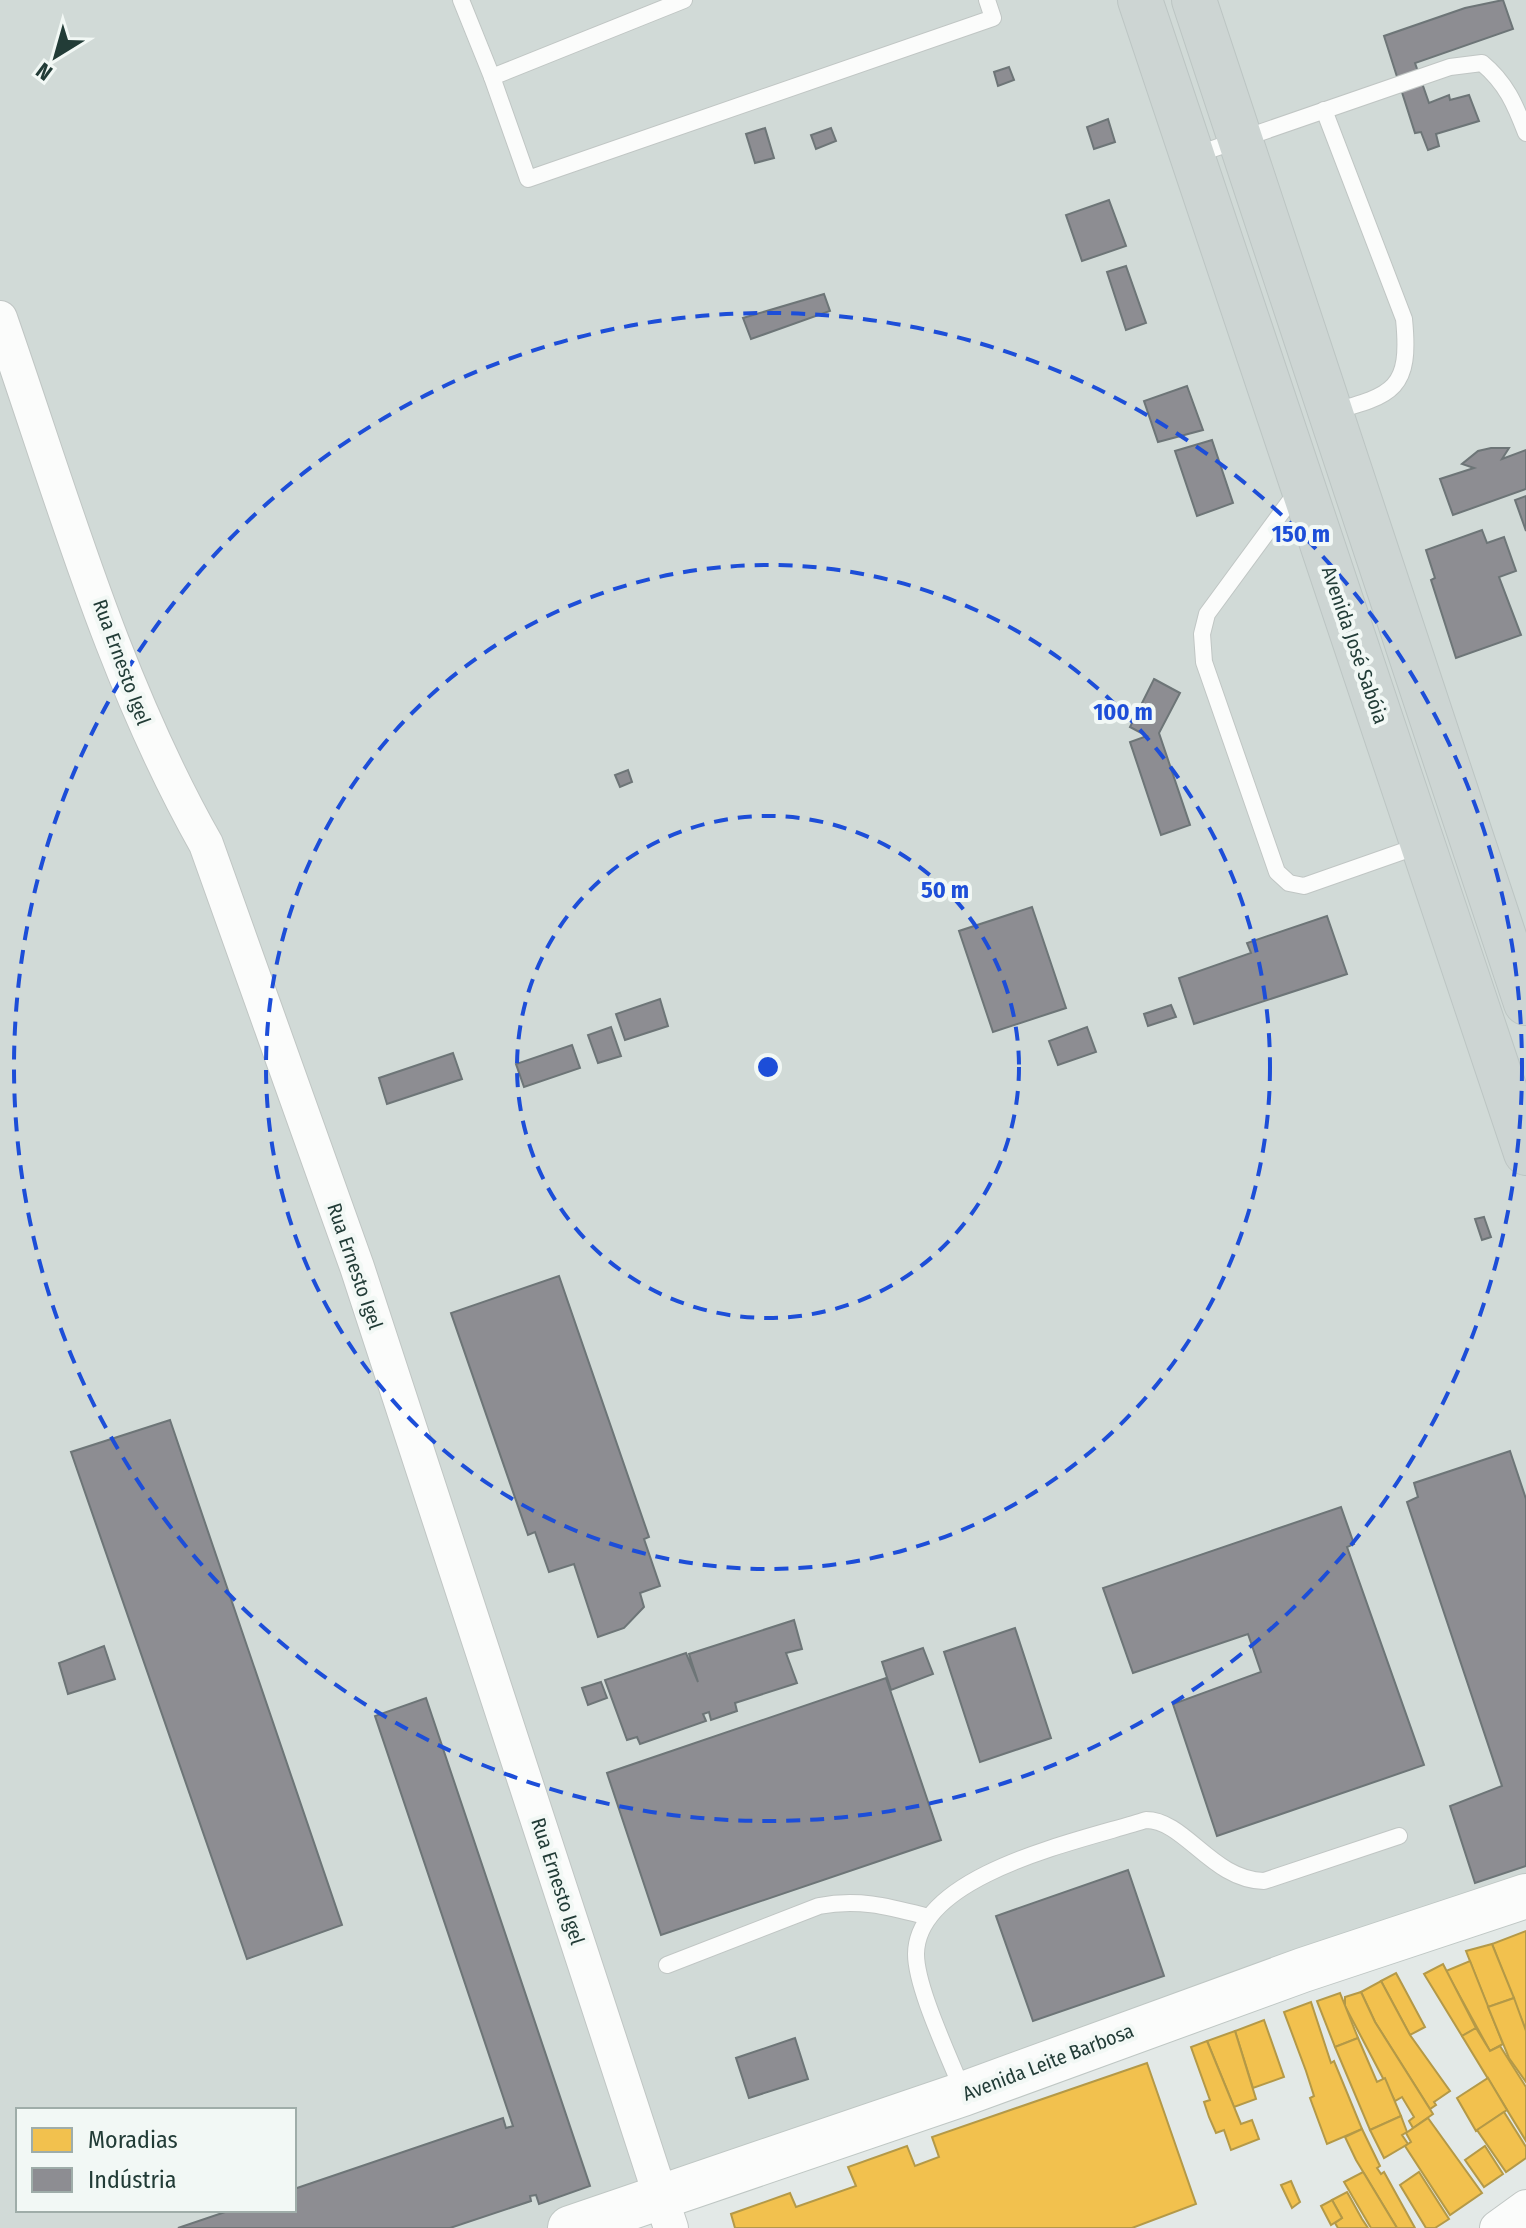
<svg xmlns="http://www.w3.org/2000/svg" width="1526" height="2228" viewBox="0 0 1526 2228" font-family="'Fira Sans Condensed',sans-serif">
  <rect width="100%" height="100%" fill="#e3e9e7"/>
  <!-- built -->
  <path fill="#d1dad7" fill-rule="evenodd" d="M0 0H1526V1911L614 2228H0ZM18 2110H294V2210H18Z"/>
  <!-- homes -->
  <g fill="#f2c14e" stroke="#b49947" stroke-width="2">
    <path d="M1526 1931V2031L1492 1944Z"/>
    <path d="M1492 1944 1514 1998 1488 2007 1466 1951Z"/>
    <path d="M1470 1961 1503 2044 1490 2051 1446 1971Z"/>
    <path d="M1443 1964 1476 2028 1462 2036 1424 1974Z"/>
    <path d="M1396 1973 1425 2027 1410 2035 1381 1981Z"/>
    <path d="M1381 1981 1410 2035 1450 2091 1434 2102 1436 2105 1430 2109 1375 2022 1361 1992Z"/>
    <path d="M1361 1992 1375 2022 1433 2114 1413 2128 1409 2121 1414 2117 1402 2097 1395 2101 1345 2006V1997Z"/>
    <path d="M1340 1993 1358 2038 1335 2047 1317 2001Z"/>
    <path d="M1514 1998 1526 2031V2082L1509 2058 1488 2007Z"/>
    <path d="M1311 2002 1331 2063 1334 2061 1362 2129 1327 2144 1310 2098 1314 2096 1306 2071 1284 2012Z"/>
    <path d="M1264 2020 1284 2077 1253 2088 1235 2031Z"/>
    <path d="M1476 2028 1490 2051 1500 2046 1526 2087V2141L1462 2036Z"/>
    <path d="M1235 2031 1256 2099 1234 2107 1207 2041Z"/>
    <path d="M1358 2038 1377 2082 1385 2078 1401 2116 1370 2130 1335 2047Z"/>
    <path d="M1207 2041 1241 2124 1252 2120 1259 2139 1231 2150 1224 2130 1216 2133 1209 2117 1204 2102 1210 2100 1191 2047Z"/>
    <path d="M1147 2063 1196 2204 1132 2228H735L731 2214 790 2193 796 2207 856 2186 848 2167 907 2146 915 2166 939 2157 932 2137Z"/>
    <path d="M1488 2078 1507 2110 1476 2131 1457 2098Z"/>
    <path d="M1504 2112 1526 2147V2158L1506 2172 1477 2130Z"/>
    <path d="M1401 2116 1407 2132 1402 2135 1408 2144 1384 2158 1370 2130Z"/>
    <path d="M1428 2118 1482 2193 1450 2215 1405 2146 1411 2142 1406 2133Z"/>
    <path d="M1362 2129 1380 2166 1377 2168 1381 2174 1384 2172 1415 2228H1397L1356 2160 1345 2137Z"/>
    <path d="M1485 2146 1503 2174 1484 2187 1465 2160Z"/>
    <path d="M1363 2172 1365 2175 1397 2228H1371L1344 2182Z"/>
    <path d="M1419 2172 1449 2219 1435 2228H1426L1400 2185Z"/>
    <path d="M1291 2181 1300 2202 1292 2208 1281 2185Z"/>
    <path d="M1347 2192 1362 2219 1368 2228H1338L1335 2223 1342 2218 1332 2200Z"/>
    <path d="M1332 2200 1342 2218 1331 2225 1321 2206Z"/>
  </g>
  <!-- industry -->
  <g fill="#8d8d92" stroke="#6d7577" stroke-width="2">
    <path d="M1503 0 1513 29 1415 63 1429 103 1449 95 1450 100 1469 95 1479 121 1436 134 1439 146 1428 150 1421 132 1415 133 1384 36 1465 8Z"/>
    <path d="M1009 67 1014 80 998 86 994 72Z"/>
    <path d="M1108 119 1115 142 1094 149 1087 127Z"/>
    <path d="M765 128 774 158 755 163 746 134Z"/>
    <path d="M831 128 836 141 816 149 811 135Z"/>
    <path d="M1109 200 1126 246 1082 261 1066 215Z"/>
    <path d="M1126 266 1146 323 1126 330 1107 272Z"/>
    <path d="M824 294 830 311 751 339 743 318Z"/>
    <path d="M1187 386 1203 430 1158 442 1144 401Z"/>
    <path d="M1212 440 1233 503 1197 516 1175 451Z"/>
    <path d="M1491 448H1509L1502 459 1526 450V489L1453 515 1440 479 1474 468 1462 464 1478 451Z"/>
    <path d="M1526 496V531L1515 500Z"/>
    <path d="M1482 530 1487 543 1504 537 1516 571 1499 577 1521 635 1456 658 1431 580 1435 578 1426 550Z"/>
    <path d="M1154 679 1180 693 1159 733 1190 825 1161 835 1130 742 1147 736 1130 727Z"/>
    <path d="M628 770 632 782 620 787 615 775Z"/>
    <path d="M1032 907 1066 1008 993 1032 959 931Z"/>
    <path d="M1327 916 1347 974 1194 1024 1179 978 1251 953 1247 943Z"/>
    <path d="M660 999 668 1026 625 1040 616 1014Z"/>
    <path d="M1171 1005 1176 1017 1148 1026 1144 1014Z"/>
    <path d="M611 1027 621 1056 598 1063 588 1035Z"/>
    <path d="M1087 1027 1096 1052 1058 1065 1049 1041Z"/>
    <path d="M572 1045 580 1068 524 1087 516 1064Z"/>
    <path d="M453 1053 462 1079 387 1104 379 1078Z"/>
    <path d="M1484 1217 1491 1237 1482 1240 1475 1219Z"/>
    <path d="M559 1276 649 1537 644 1539 660 1586 640 1593 644 1607 624 1628 598 1637 574 1564 549 1572 535 1532 528 1535 451 1313Z"/>
    <path d="M170 1420 342 1925 247 1959 71 1452Z"/>
    <path d="M1510 1451 1526 1499V1866L1475 1883 1450 1806 1502 1786 1407 1502 1418 1497 1414 1483Z"/>
    <path d="M1341 1507 1354 1544 1347 1547 1424 1765 1217 1836 1173 1704 1261 1672 1248 1634 1133 1673 1103 1588Z"/>
    <path d="M794 1620 802 1649 786 1653 797 1683 735 1703 737 1711 711 1720 709 1712 703 1714 706 1721 640 1744 637 1737 627 1740 605 1680 686 1653 698 1682 689 1654Z"/>
    <path d="M1015 1628 1051 1738 980 1762 944 1652Z"/>
    <path d="M104 1646 115 1679 68 1694 59 1663Z"/>
    <path d="M923 1648 933 1674 891 1690 882 1662Z"/>
    <path d="M886 1678 941 1840 661 1935 607 1773Z"/>
    <path d="M601 1682 607 1698 588 1705 582 1688Z"/>
    <path d="M426 1698 590 2186 539 2204 536 2195 530 2196 531 2201 450 2228H178L231 2210H294V2189L503 2118 506 2128 513 2126 375 1716Z"/>
    <path d="M1128 1870 1164 1976 1033 2021 996 1916Z"/>
    <path d="M795 2038 808 2079 749 2098 736 2058Z"/>
  </g>
  <g fill="none" stroke-linecap="round" stroke-linejoin="round">
    <!-- lane casing -->
    <g stroke="#c0c6c4" stroke-width="18">
      <g id="lane">
        <path d="M461 0 492 77"/>
        <path d="M684 0 492 77 528 179 993 18 987 0"/>
        <path d="M1324 110 1404 319C1411 389 1394 395 1331 412"/>
        <path d="M1195 155 1450 67 1482 63C1506 83 1515 104 1526 133"/>
        <path d="M1298 490 1207 614 1202 634 1204 662 1277 872 1289 883 1304 886 1421 845"/>
        <path d="M667 1965 819 1906C859 1898 890 1907 929 1917"/>
        <path d="M963 2092C950 2058 916 1988 916 1954 917 1873 1084 1840 1146 1820 1185 1820 1212 1880 1264 1881L1399 1836"/>
      </g>
    </g>
    <!-- street casing -->
    <g stroke="#c0c6c4" stroke-width="36">
      <g id="street">
        <path d="M0 318C62 496 113 680 206 844L357 1267 671 2228"/>
        <path d="M1497 2228 1526 2207"/>
      </g>
    </g>
    <!-- secondary casing -->
    <g stroke="#bfc7c4" stroke-width="46">
      <path id="secondary" d="M570 2228 963 2094 1303 1970 1526 1896"/>
    </g>
    <!-- primary casing -->
    <g stroke="#bcc5c3" stroke-width="46">
      <g id="primary">
        <path d="M1140 0 1526 1153"/>
        <path d="M1194 0 1526 1003"/>
      </g>
    </g>
    <!-- lane -->
    <use href="#lane" stroke="#fbfcfb" stroke-width="16"/>
    <!-- street -->
    <use href="#street" stroke="#fbfcfb" stroke-width="34"/>
    <!-- secondary -->
    <use href="#secondary" stroke="#fbfcfb" stroke-width="44"/>
    <!-- primary -->
    <use href="#primary" stroke="#cdd5d3" stroke-width="44"/>
  </g>
  <!-- distance rings -->
  <g fill="none" stroke="#1d4ed8" stroke-width="4" stroke-dasharray="14 10">
    <circle cx="768" cy="1067" r="251"/>
    <circle cx="768" cy="1067" r="502"/>
    <circle cx="768" cy="1067" r="754"/>
  </g>
  <g text-anchor="middle" dominant-baseline="central" stroke-width="8" stroke-linejoin="round" paint-order="stroke">
    <!-- street labels -->
    <g font-size="20" fill="#223c37" stroke="#f2f8f5">
      <text transform="translate(1355 645) rotate(71)">Avenida José Sabóia</text>
      <text transform="translate(122 662) rotate(70)">Rua Ernesto Igel</text>
      <text transform="translate(355 1266) rotate(71)">Rua Ernesto Igel</text>
      <text transform="translate(558 1881) rotate(72)">Rua Ernesto Igel</text>
      <text transform="translate(1048 2062) rotate(-21)">Avenida Leite Barbosa</text>
    </g>
  </g>
  <circle cx="768" cy="1067" r="12" fill="#1d4ed8" stroke="#f2f8f5" stroke-width="4"/>
  <g font-size="24" text-anchor="middle" font-weight="bold" fill="#1d4ed8" stroke="#f2f8f5" stroke-width="8" stroke-linejoin="round" paint-order="stroke">
    <text x="1301" y="542">150 m</text>
    <text x="1123" y="720">100 m</text>
    <text x="945" y="898">50 m</text>
  </g>
  <!-- legend -->
  <rect x="16" y="2108" width="280" height="104" fill="#f2f8f5" stroke="#9fada9" stroke-width="2"/>
  <rect x="32" y="2128" width="40" height="24" fill="#f2c14e" stroke="#9fada9" stroke-width="2"/>
  <text x="88" y="2148" font-size="24" fill="#223c37">Moradias</text>
  <rect x="32" y="2168" width="40" height="24" fill="#8d8d92" stroke="#9fada9" stroke-width="2"/>
  <text x="88" y="2188" font-size="24" fill="#223c37">Indústria</text>
  <!-- north arrow -->
  <g transform="translate(56 56) rotate(217)" stroke="#f2f8f5" stroke-width="6" paint-order="stroke">
  <path d="M0-6L14 30L0 20L-14 30Z" fill="#223c37"/>
  <text y="-12" font-size="22" font-weight="bold" text-anchor="middle" fill="#223c37">N</text>
  </g>
</svg>
